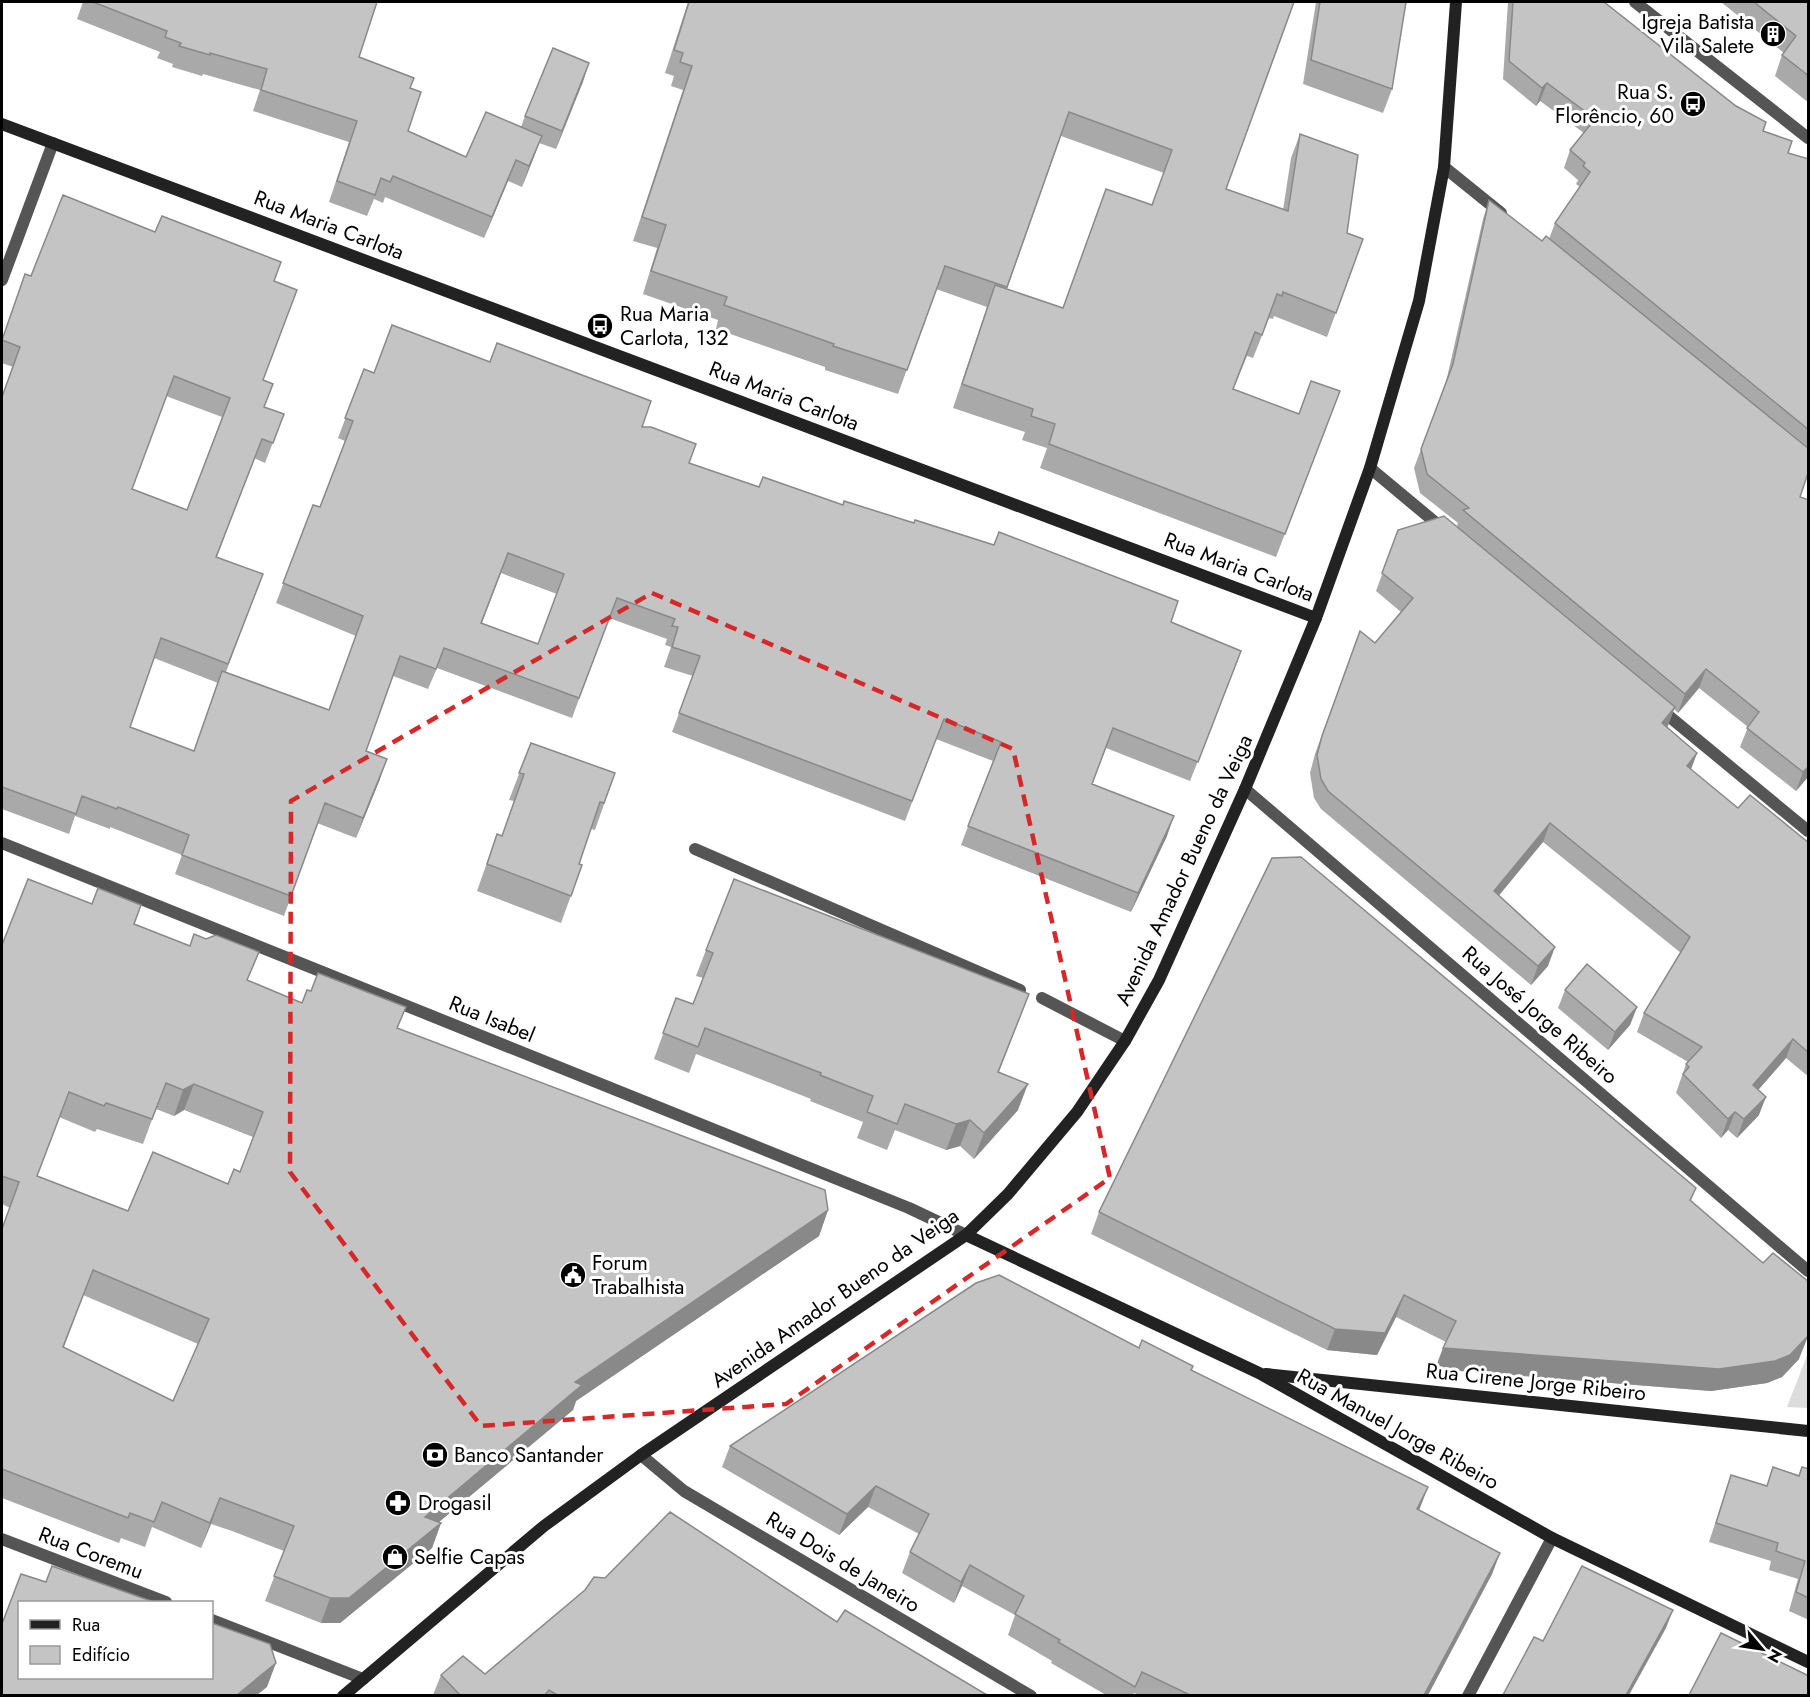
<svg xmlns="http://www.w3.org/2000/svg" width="1810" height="1697" viewBox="0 0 1810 1697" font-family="Jost,sans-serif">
  <rect width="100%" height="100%" fill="#fff"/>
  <!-- green -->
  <path fill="#dcdcdc" d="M1808 1353V1408L1787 1407Z"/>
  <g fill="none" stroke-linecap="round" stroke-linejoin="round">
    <!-- lane -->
    <g stroke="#555" stroke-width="12">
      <path d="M695 849 1020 990"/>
      <path d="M1042 998 1125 1041"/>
    </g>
    <!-- street -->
    <g stroke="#555" stroke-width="12">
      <path d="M1635 2 1808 138"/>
      <path d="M1444 167 1501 213"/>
      <path d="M2 280 53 143"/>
      <path d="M1370 468 1442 528"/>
      <path d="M1659 708 1808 831"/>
      <path d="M1245 789 1808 1271"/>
      <path d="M2 843 909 1208 966 1235"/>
      <path d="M641 1455 684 1491 1031 1696"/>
      <path d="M2 1539 166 1602"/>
      <path d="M212 1620 363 1679"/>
      <path d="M1468 1696 1552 1538"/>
    </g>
    <!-- secondary -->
    <g stroke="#222" stroke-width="12">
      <path d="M2 124 1316 618"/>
      <path d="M966 1235 1259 1373 1552 1538 1808 1662"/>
      <path d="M1266 1374 1808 1431"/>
      <path d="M343 1696 544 1526 641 1455 966 1235 1008 1194 1077 1112 1125 1041 1159 980 1245 789 1316 618 1370 468 1419 301 1444 167 1456 2"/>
    </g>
  </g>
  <!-- wall -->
  <g fill="#a9a9a9" fill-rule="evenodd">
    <path d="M83 2H377L359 57 411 88 408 131 466 157 521 127 525 116 589 63 556 149 539 143 522 187 508 181 484 238 385 197 383 203 374 199 367 216 329 202 349 142 253 111 260 90 203 74 202 76 172 67 173 64 157 58 160 52 77 19Z"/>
    <path d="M688 2H1294L1226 189 1283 210 1291 158 1300 134 1347 233 1363 239 1327 337 1274 316 1273 319 1269 318 1253 358 1247 356 1233 390 1299 414 1340 391 1276 557 1040 468 1047 448 1022 440 1025 432 953 408 987 307 936 289 898 394 825 370V367L716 329 718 320 643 294 657 248 633 241 683 90 671 86 674 76 665 73ZM1061 136 1164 173 1152 205 1063 308 1007 289Z"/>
    <path d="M1316 2H1406L1392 89 1383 113 1303 84Z"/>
    <path d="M1508 2H1604L1763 131 1788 153 1809 159V470L1800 497 1809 500V778L1808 777 1796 791 1740 747 1748 727 1699 688 1678 713 1674 709 1667 727 1697 753 1691 770 1738 808 1809 843V1077L1786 1058 1758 1090 1759 1115 1737 1138 1728 1130 1721 1138 1676 1093 1686 1064 1688 1062 1637 1032 1644 1013 1681 953 1543 842 1498 895 1548 966 1531 985 1321 809 1314 798 1310 773 1315 754 1360 631 1375 643 1401 612 1376 591 1398 530 1457 526 1458 523 1420 493 1414 468 1446 382 1483 219 1489 200 1542 241 1549 239 1555 223 1580 187 1576 184 1578 180 1564 168 1570 150 1584 133 1540 101 1536 106 1503 79Z"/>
    <path d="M1721 2H1809V103L1775 76 1782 55 1784 53Z"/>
    <path d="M25 274 31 276 274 282 263 380 264 407 284 414 265 463 254 458 217 557 263 574 226 672 329 710 356 636 276 603 313 505 320 507 345 441 338 438 364 369 374 373 642 427 689 464 1171 622 1234 670 1190 781 1106 748 1092 784 1167 836 1131 912 961 845 993 761 936 739 905 821 672 732 693 676 664 667 671 647 665 645 667 639 609 618 572 718 437 668 428 689 393 676 366 751 380 779 356 838 317 823 284 916 175 874 182 855 110 827V829L75 816 69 834 2 809V397L13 367 2 363V341ZM166 396 222 417 187 510 132 489ZM501 573 557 594 538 644 482 623ZM154 658 218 683 194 751 130 727Z"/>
    <path d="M531 743 615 773 595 830 591 829 579 864 582 865 561 923 477 891 497 834 502 836 514 801 509 800Z"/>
    <path d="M134 924 248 980 302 1003 398 1028 828 1210 819 1236 576 1401 573 1410 439 1522 441 1523 432 1548 340 1623H321L265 1601 284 1551 232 1531 211 1524 201 1548 152 1527 145 1547 121 1538 119 1543 2 1498V1229L10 1208 2 1204V945ZM156 1109 174 1116 184 1110 253 1137 240 1172 228 1184 128 1211 37 1176 59 1117 95 1132 97 1129 143 1144ZM83 1295 198 1344 173 1401 64 1347Z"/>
    <path d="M706 950 1029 994 999 1072 1018 1110 974 1159 960 1146 946 1150 895 1130 887 1150 857 1138 863 1122 810 1101 811 1099 696 1054 689 1073 654 1059 676 998 693 1004 703 978 696 976Z"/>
    <path d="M1565 990 1637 1007 1630 1025 1608 1050 1558 1008Z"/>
    <path d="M1696 1188 1691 1201 1799 1359 1782 1377 1767 1383 1711 1391 1435 1369 1446 1342 1396 1317 1377 1355 1327 1350 1091 1234 1099 1212Z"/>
    <path d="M1139 1348 1193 1366 1192 1370 1419 1510 1500 1553 1492 1574 1428 1695H1139L1134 1693 1133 1695H1106L1051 1663 1052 1661 1008 1635 1015 1615 962 1586 954 1603 902 1573 910 1552 919 1534 868 1507 839 1535 722 1467 730 1446Z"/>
    <path d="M1773 1467 1799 1475 1809 1469V1620L1789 1611 1798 1579 1769 1570 1771 1561 1709 1542 1731 1475 1767 1486Z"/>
    <path d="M837 1622 987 1695H433L441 1675 485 1674Z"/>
  </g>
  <!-- shaded-wall -->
  <g fill="#898989">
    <path d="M589 63 583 82 556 149 562 131Z"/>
    <path d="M1547 83 1540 101 1536 106 1542 88Z"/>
    <path d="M542 136 534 157 522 187 529 166Z"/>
    <path d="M516 160 508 181 484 238 492 217Z"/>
    <path d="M1706 669 1699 688 1678 713 1685 694Z"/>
    <path d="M1675 707 1668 726 1655 742 1662 723Z"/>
    <path d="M1697 753 1690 771 1687 766Z"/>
    <path d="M387 759 380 779 356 838 363 818Z"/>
    <path d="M1809 766 1808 777 1796 791 1803 772Z"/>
    <path d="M1174 816 1167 836 1131 912 1138 893Z"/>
    <path d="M1550 823 1543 842 1487 910 1494 891Z"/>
    <path d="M1555 947 1548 966 1531 985 1538 966Z"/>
    <path d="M1637 1007 1630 1025 1608 1050 1615 1032Z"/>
    <path d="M1793 1039 1786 1058 1746 1104 1753 1085Z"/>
    <path d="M194 1084 184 1110 174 1116 183 1090Z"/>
    <path d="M1028 1084 1018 1110 974 1159 984 1133Z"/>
    <path d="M1766 1097 1759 1115 1737 1138 1744 1119Z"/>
    <path d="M1735 1112 1728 1130 1721 1138 1728 1119Z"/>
    <path d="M970 1120 960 1146 946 1150 956 1124Z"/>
    <path d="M828 1210 819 1236 576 1401 573 1410 415 1542 425 1517 575 1382Z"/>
    <path d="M1404 1295 1396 1317 1377 1355 1327 1350 1335 1329Z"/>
    <path d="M1809 1334 1799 1359 1782 1377 1767 1383 1711 1391 1435 1369 1443 1348Z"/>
    <path d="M876 1486 868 1507 839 1535 847 1514Z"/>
    <path d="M1428 1487 1420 1508 1409 1530 1417 1509Z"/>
    <path d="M220 1498 211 1524 201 1548 210 1523Z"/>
    <path d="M441 1523 432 1548 340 1623H321L330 1598Z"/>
    <path d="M1500 1553 1492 1574 1428 1695H1424Z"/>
    <path d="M970 1565 962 1586 954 1603 961 1582Z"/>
    <path d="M1673 1610 1666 1628 1629 1695H1626Z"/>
    <path d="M276 1663 267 1687 257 1695H237Z"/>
  </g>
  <!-- building -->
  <g fill="#c4c4c4" stroke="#898989" stroke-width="1.5" fill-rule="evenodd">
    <path d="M93 2H377L359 57 414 78 410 88 421 92 408 131 466 157 486 112 542 136 529 166 516 160 492 217 393 176 390 182 381 178 375 195 337 181 357 121 261 90 267 69 210 53V55L179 46 181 43 165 37 167 31Z"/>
    <path d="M689 2H1294L1226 189 1288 211 1300 134 1358 155 1347 233 1363 239 1336 313 1283 292 1282 296 1277 294 1262 335 1255 332 1233 389 1299 414 1311 381 1340 391 1285 534 1049 444 1055 424 1031 416 1033 409 962 384 995 285 1063 308 1106 189 1152 205 1172 150 1069 112 1007 287 945 266 907 370 833 346 834 344 724 305 727 297 651 271 666 225 642 217 692 66 680 62 683 53 674 50Z"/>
    <path d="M1320 2H1406L1392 89 1311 60Z"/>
    <path d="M1513 2H1604L1736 106 1766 122 1763 131 1792 141 1788 153 1809 159V430L1555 223 1590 172 1583 166 1585 163 1570 150 1595 119 1547 83 1542 88 1509 61Z"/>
    <path d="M1754 2H1809V76L1782 55 1796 36Z"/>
    <path d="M553 48 589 63 562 131 525 116Z"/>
    <path d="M63 195 155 232 162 216 281 262 274 281 297 290 263 380 273 384 264 407 284 414 273 443 262 439 216 557 263 574 228 664 161 638 130 727 194 751 222 671 329 710 363 616 283 583 313 505 320 507 353 421 345 418 364 369 374 373 392 325 490 362 497 343 651 401 642 427H651L696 444 689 463 759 487 763 477 843 505 844 501 914 523 915 520 994 545 999 532 1178 601 1171 622 1241 651 1198 762 1113 728 1092 784 1174 816 1138 893 968 826 1001 742 944 719 912 801 679 713 700 656 672 647 678 627 672 626 675 619 617 598 579 698 444 648 436 669 400 656 366 751 387 759 363 818 325 803 291 896 182 855 189 835 118 807 117 809 82 796 76 814 2 787V397L20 347 2 340 25 274 31 276ZM174 376 230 398 187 510 132 489ZM508 553 564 574 538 644 481 623Z"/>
    <path d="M1489 200 1542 241 1546 236 1809 449V470L1800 497 1809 500V766L1803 772 1747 728 1759 712 1706 669 1685 694 1463 510 1469 508 1427 474 1421 449 1453 364Z"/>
    <path d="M1444 516 1675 707 1662 723 1697 753 1687 766 1738 808 1750 795 1809 843V1053L1793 1039 1753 1085 1766 1097 1744 1119 1735 1112 1728 1119 1683 1074 1689 1067 1686 1064 1702 1047 1644 1013 1690 937 1550 823 1494 891 1555 947 1538 966 1328 791 1321 779 1317 755 1322 736 1360 631 1375 643 1413 598 1382 573 1398 530Z"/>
    <path d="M531 743 615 773 604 803 600 802 579 864 582 865 571 896 487 864 497 834 502 836 524 774 519 773Z"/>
    <path d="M1301 857 1696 1188 1690 1200 1763 1263 1773 1253 1809 1282V1334L1807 1337 1790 1355 1775 1361 1719 1369 1443 1348 1456 1321 1404 1295 1385 1333 1335 1329 1099 1212 1272 858Z"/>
    <path d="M28 879 92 904 98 888 141 905 134 924 190 946 194 934 206 939 216 935 259 952 247 980 302 1003 307 990 311 991 318 973 406 1007 397 1028 825 1190 828 1210 575 1382 582 1385 425 1517 441 1523 349 1598H330L274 1576 294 1526 241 1506 220 1498 210 1523 162 1502 154 1522 130 1513 128 1518 2 1469V1229L19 1182 2 1176V945ZM166 1083 183 1090 194 1084 263 1112 240 1172 234 1169 228 1184 153 1152 128 1211 37 1176 69 1092 104 1106 106 1103 152 1119ZM93 1270 209 1319 173 1401 63 1347Z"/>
    <path d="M734 879 1029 994 998 1072 1028 1084 984 1133 970 1120 956 1124 905 1104 897 1124 867 1112 873 1096 820 1075 821 1073 705 1028 698 1047 663 1033 676 998 693 1004 713 953 706 950Z"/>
    <path d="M1587 964 1637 1007 1615 1032 1565 990Z"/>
    <path d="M999 1275 1139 1348 1142 1340 1193 1366 1191 1370 1428 1487 1417 1509 1500 1553 1424 1695H1190L1142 1672 1135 1687 1058 1642 1060 1640 1015 1614 1024 1596 970 1565 961 1582 910 1552 929 1514 876 1486 847 1514 730 1446 976 1283Z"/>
    <path d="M1773 1467 1799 1476 1802 1467 1809 1469V1598L1796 1592 1805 1561 1776 1551 1778 1543 1716 1523 1731 1475 1767 1486Z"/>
    <path d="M670 1512 837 1622 845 1610 987 1695H557L549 1690 545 1695H460L441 1675 463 1656 485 1674 585 1590 594 1577 605 1578Z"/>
    <path d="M52 1566 154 1602H20V1677H212V1623L270 1644 276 1663 237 1695H2V1624L21 1574 46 1582Z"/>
    <path d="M1582 1566 1673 1610 1626 1695H1503L1534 1637 1543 1641Z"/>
    <path d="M1721 1633 1809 1676V1695H1689Z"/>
  </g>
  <!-- marked area -->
  <path fill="none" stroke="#d62828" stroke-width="4.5" stroke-dasharray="12 8" stroke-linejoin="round" d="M652 593 1013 749 1110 1178 786 1404 481 1426 290 1172 291 801Z"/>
  <!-- icons -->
  <defs>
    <g id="building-disc" transform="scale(1.35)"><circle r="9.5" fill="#000" stroke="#fff"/><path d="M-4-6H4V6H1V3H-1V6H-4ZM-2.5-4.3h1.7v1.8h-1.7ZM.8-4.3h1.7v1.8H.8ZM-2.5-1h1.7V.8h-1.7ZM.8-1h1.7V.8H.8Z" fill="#fff"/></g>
    <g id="bus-disc" transform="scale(1.35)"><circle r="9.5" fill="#000" stroke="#fff"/><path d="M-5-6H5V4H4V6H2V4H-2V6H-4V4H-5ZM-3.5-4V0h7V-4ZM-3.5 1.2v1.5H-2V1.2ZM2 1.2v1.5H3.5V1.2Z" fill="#fff"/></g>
    <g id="civic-disc" transform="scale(1.35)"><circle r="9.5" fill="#000" stroke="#fff"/><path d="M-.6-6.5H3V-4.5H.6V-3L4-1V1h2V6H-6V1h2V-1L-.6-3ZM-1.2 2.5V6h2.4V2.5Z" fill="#fff"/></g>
    <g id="bank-disc" transform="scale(1.35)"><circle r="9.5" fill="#000" stroke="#fff"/><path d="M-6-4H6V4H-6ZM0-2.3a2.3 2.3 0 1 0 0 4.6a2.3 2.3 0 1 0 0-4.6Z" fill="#fff"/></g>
    <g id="pharmacy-disc" transform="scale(1.35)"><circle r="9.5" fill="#000" stroke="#fff"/><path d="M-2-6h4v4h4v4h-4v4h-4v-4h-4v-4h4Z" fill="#fff"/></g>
    <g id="shop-disc" transform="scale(1.35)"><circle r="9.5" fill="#000" stroke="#fff"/><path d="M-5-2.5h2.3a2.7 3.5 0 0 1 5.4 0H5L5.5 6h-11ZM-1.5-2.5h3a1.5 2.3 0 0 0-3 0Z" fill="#fff"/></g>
  </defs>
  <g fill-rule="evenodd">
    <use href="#building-disc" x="1773" y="34"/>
    <use href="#bus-disc" x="1693" y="104"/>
    <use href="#bus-disc" x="600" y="326"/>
    <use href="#civic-disc" x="573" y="1275"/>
    <use href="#bank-disc" x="435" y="1455"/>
    <use href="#pharmacy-disc" x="398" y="1503"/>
    <use href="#shop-disc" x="395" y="1557"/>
  </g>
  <g text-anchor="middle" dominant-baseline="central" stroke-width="6" stroke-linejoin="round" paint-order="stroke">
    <!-- poi labels -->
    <g font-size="21" fill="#000" stroke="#fff" text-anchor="start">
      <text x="1754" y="22" text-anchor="end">Igreja Batista<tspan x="1754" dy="24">Vila Salete</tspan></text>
      <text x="1674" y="92" text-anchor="end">Rua S.<tspan x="1674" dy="24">Florêncio, 60</tspan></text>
      <text x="620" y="314">Rua Maria<tspan x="620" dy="24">Carlota, 132</tspan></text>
      <text x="592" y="1263">Forum<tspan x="592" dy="24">Trabalhista</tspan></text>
      <text x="454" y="1455">Banco Santander</text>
      <text x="418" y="1503">Drogasil</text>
      <text x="414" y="1557">Selfie Capas</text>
    </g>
    <!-- street labels -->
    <g font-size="21" fill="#000" stroke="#fff">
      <text transform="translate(329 225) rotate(21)">Rua Maria Carlota</text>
      <text transform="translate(784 396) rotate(21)">Rua Maria Carlota</text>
      <text transform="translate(1239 567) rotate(21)">Rua Maria Carlota</text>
      <text transform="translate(1184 870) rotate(-65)">Avenida Amador Bueno da Veiga</text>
      <text transform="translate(1540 1015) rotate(41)">Rua José Jorge Ribeiro</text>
      <text transform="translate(492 1019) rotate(22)">Rua Isabel</text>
      <text transform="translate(835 1298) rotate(-35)">Avenida Amador Bueno da Veiga</text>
      <text transform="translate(1536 1382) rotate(6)">Rua Cirene Jorge Ribeiro</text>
      <text transform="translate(1398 1429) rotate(29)">Rua Manuel Jorge Ribeiro</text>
      <text transform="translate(91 1553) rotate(21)">Rua Coremu</text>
      <text transform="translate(843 1562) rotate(31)">Rua Dois de Janeiro</text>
    </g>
  </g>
  <!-- border -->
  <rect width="1810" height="1697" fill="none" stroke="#000000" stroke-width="6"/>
  <!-- legend -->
  <rect x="18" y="1601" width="195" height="78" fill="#ffffff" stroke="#999999" stroke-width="1.5"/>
  <rect x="30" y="1620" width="30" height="9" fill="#222222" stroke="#999999" stroke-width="1.5"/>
  <text x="72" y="1631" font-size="18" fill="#000000">Rua</text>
  <rect x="30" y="1646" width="30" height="18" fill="#c4c4c4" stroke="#999999" stroke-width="1.5"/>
  <text x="72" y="1661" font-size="18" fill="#000000">Edifício</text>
  <!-- north arrow -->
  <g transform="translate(1762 1649) rotate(119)" stroke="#ffffff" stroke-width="4.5" paint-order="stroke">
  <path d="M0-4.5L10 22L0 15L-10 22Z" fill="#000000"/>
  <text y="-9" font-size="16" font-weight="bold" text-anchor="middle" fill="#000000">N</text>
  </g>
</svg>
